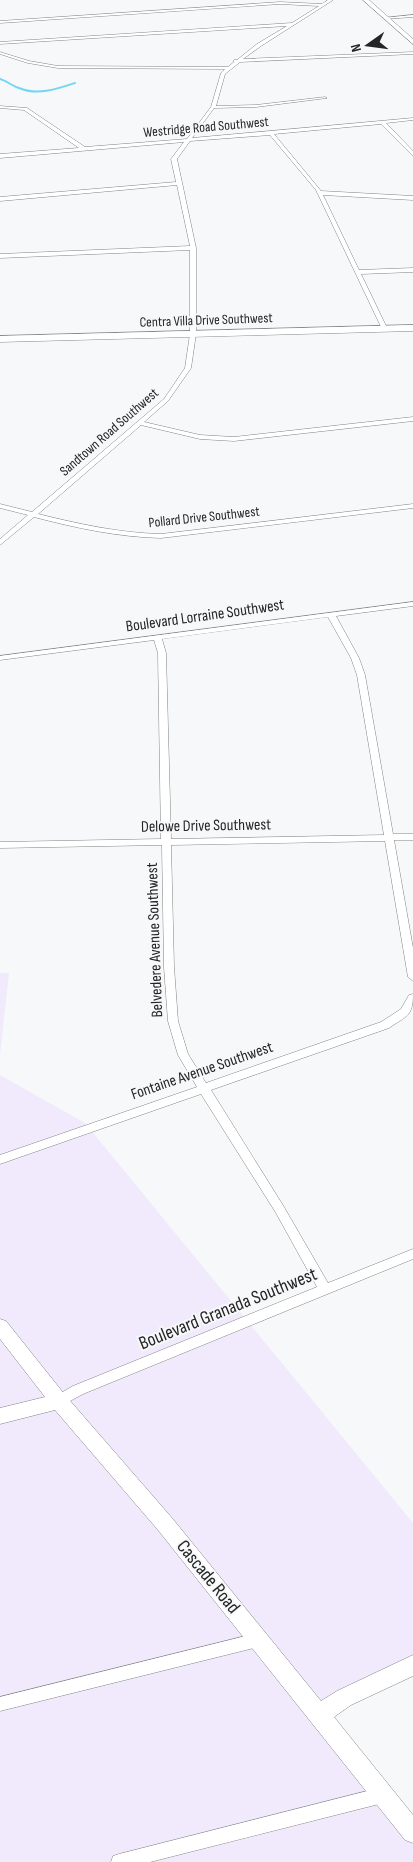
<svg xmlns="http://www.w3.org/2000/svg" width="413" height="1862" viewBox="0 0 413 1862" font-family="'Sofia Sans Condensed',sans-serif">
  <rect width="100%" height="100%" fill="#f7f8f9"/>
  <!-- commercial -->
  <g fill="#f0eafc">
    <path d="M0 973H9L0 1055Z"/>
    <path d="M0 1075 85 1123 413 1523V1669L311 1722 413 1828V1862H0Z"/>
  </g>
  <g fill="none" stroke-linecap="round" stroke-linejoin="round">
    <!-- stream -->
    <path stroke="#73d6f3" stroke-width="2" d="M0 79C7 81 12 86 19 88 37 96 57 89 75 83"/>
    <!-- street casing -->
    <g stroke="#828384" stroke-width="1">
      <g id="street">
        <path d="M328 0H333L261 46 243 59 413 52V54L240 62 225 74 216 106 256 105 325 97 327 98 256 107 214 108 192 138 413 118V120L386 123 413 151V156L381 124 274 134 321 191 413 196V200L323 195 359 270 413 268V272L361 274 387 328 382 329 316 190 270 135 190 141 177 159 196 248V334L191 368 168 401 144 422 200 435 234 437 413 417V421L234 441 200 439 141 425 38 514C79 524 119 533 161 534L413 504V508L161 538C118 537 76 528 34 517L0 545V539L28 515 0 508V504L32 512 164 399 185 368 190 334V250L0 258V254L190 246 177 185 0 201V197L176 182 171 159 184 142 0 158V154L79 148 24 110 0 108V106L27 108 85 147 187 139 211 107 221 73 225 69 58 68 28 63 0 54V52L29 61 58 66 228 67 234 62V60H237L257 44 287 26 0 44V42L292 23 319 6 280 4 0 23V21L280 2 322 4Z"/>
        <path d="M413 15V17L385 19 383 18Z"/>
        <path d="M413 602V606L336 616 359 658 365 675 393 834H413V840H394L413 948V981L408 977 385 841 171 845 174 967 178 1021 188 1054 206 1083 381 1022 401 1009 409 995 413 994C413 1017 406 1016 389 1028L211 1090 284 1207 328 1283 413 1249V1259L83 1394 59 1407 54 1405 52 1401 54 1397 73 1386 317 1287 276 1213 201 1094 0 1164V1155L197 1087 178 1055 168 1021 164 967 162 845 0 848V842L161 839 158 653 154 640 0 660V656ZM328 617 351 658 357 675 384 835 171 839 166 653 162 639Z"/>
        <path d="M258 1633 263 1635 265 1640 263 1645 258 1647 0 1711V1697Z"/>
        <path d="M383 1787 389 1789 391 1795 389 1801 383 1803 150 1862H111L113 1856 119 1854Z"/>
      </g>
    </g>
    <!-- secondary casing -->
    <g stroke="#828384" stroke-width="1">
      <g id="secondary">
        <path d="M363 0H369L413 39V44Z"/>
        <path d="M413 325V331L0 342V336Z"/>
        <path d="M0 1319 6 1321 65 1395 172 1518 321 1701 337 1691 413 1655V1676L351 1705 334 1717 413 1815V1843L405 1840 158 1530 55 1410 0 1424V1408L45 1397 0 1339Z"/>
      </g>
    </g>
    <!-- street -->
    <use href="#street" fill="#fff" fill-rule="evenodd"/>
    <!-- secondary -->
    <use href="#secondary" fill="#fff" fill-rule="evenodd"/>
  </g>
  <g text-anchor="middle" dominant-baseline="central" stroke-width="4" stroke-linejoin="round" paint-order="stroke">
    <!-- far-street labels -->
    <g font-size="14" fill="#252526" stroke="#f7f8f9">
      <text transform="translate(206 127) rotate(-5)">Westridge Road Southwest</text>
      <text transform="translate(206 320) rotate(-2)">Centra Villa Drive Southwest</text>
      <text transform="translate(109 432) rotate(-41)">Sandtown Road Southwest</text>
      <text transform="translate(204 517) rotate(-6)">Pollard Drive Southwest</text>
    </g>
    <!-- street labels -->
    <g font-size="16" fill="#252526" stroke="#f7f8f9">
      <text transform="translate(205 616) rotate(-8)">Boulevard Lorraine Southwest</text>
      <text transform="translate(206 826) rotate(-1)">Delowe Drive Southwest</text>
      <text transform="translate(155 940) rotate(-92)">Belvedere Avenue Southwest</text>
      <text transform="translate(202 1071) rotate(-19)">Fontaine Avenue Southwest</text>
    </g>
    <!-- near-street labels -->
    <g font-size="19" fill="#252526" stroke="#f7f8f9">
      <text transform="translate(228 1309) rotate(-22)">Boulevard Granada Southwest</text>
      <text transform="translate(208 1577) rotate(51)">Cascade Road</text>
    </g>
  </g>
  <!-- north arrow -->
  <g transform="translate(368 45) rotate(256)" stroke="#f7f8f9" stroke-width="4" paint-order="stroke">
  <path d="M0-4L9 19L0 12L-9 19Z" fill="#252526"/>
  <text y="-8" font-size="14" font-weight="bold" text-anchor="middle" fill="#252526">N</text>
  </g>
</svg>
